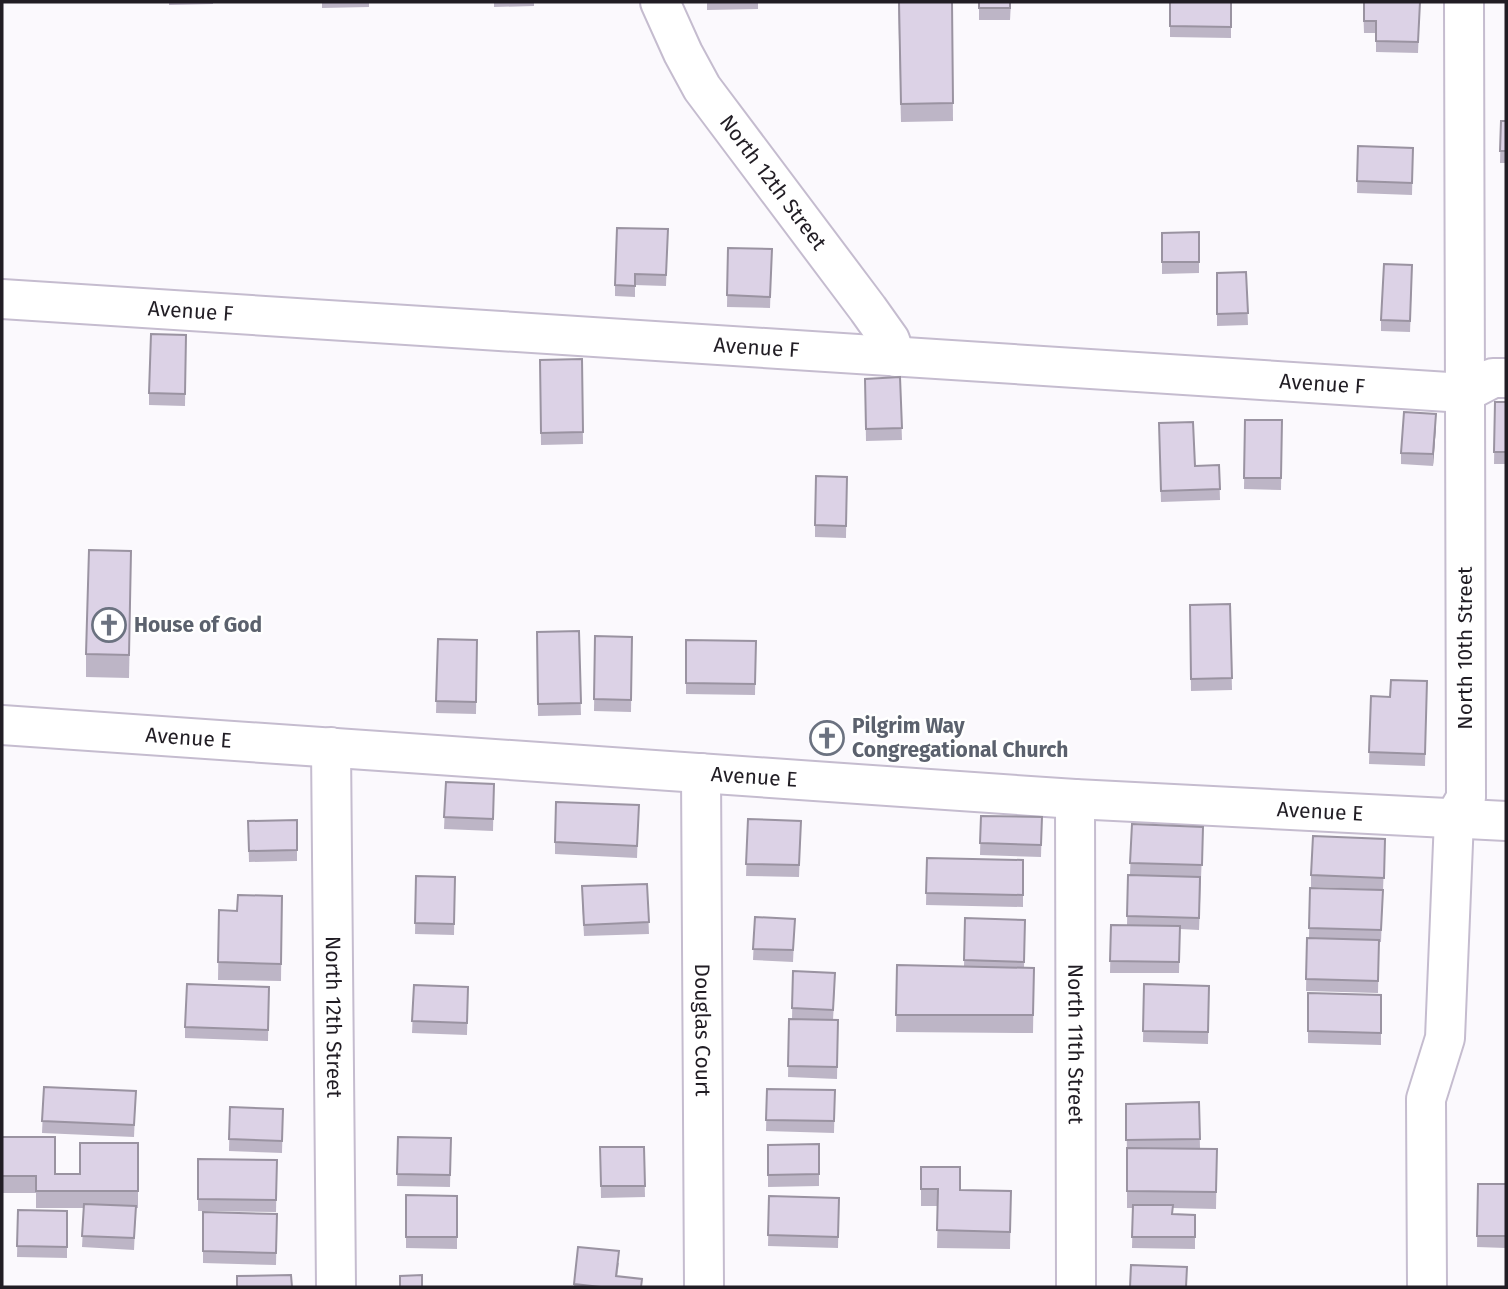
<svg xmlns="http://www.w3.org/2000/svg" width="1508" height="1289" viewBox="0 0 1508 1289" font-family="'Fira Sans',sans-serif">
  <rect width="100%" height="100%" fill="#fbf9fd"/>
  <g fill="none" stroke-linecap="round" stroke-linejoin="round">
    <!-- minor casing -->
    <g stroke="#c5bccf" stroke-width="42">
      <g id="minor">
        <path id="s1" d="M660 2 683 53 702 88 868 309 890 340 896 357"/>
        <path id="s2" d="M2 299 1464 393 1493 378H1506"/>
        <path id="s3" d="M2 725 1075 799 1506 821"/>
        <path id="s4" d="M331 747 336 1287"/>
        <path id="s5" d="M701 773 704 1287"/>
        <path id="s6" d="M1075 799 1076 1287"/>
        <path d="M1427 1287 1426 1099 1445 1038 1454 819 1466 798 1464 2"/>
      </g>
    </g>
    <!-- minor -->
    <use href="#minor" stroke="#fff" stroke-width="38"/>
  </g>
  <!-- wall -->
  <g fill="#bdb5c6">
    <path d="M169 2H213V4L169 5Z"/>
    <path d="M322 2H369V7L322 8Z"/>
    <path d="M494 2H534V6L494 7Z"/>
    <path d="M707 2H758V9L707 10Z"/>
    <path d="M898 2H952L953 121 901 122Z"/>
    <path d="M979 2H1011L1010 20H979Z"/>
    <path d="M1170 2H1231V38L1170 37Z"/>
    <path d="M1363 2H1434V3H1420L1418 53 1376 52V33H1364Z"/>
    <path d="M1501 121H1506V163H1500Z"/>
    <path d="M1358 146 1413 148 1412 195 1357 193Z"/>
    <path d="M668 229 666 286 635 285V297L615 296V285Z"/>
    <path d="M1199 232V273L1162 274V233Z"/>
    <path d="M728 248 772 249 770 308 727 307Z"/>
    <path d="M1246 272 1248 325 1217 326V273Z"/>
    <path d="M1412 277 1410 332 1381 331V320Z"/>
    <path d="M186 335 185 406 149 405V393Z"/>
    <path d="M582 359 583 444 541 445 540 360Z"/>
    <path d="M900 377 902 440 866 441 865 379Z"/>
    <path d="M1495 402H1506V464H1494Z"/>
    <path d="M1245 420H1282L1281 490 1244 489Z"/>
    <path d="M1436 426 1433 466 1401 464V453Z"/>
    <path d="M1159 435 1195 466 1219 465 1220 500 1161 502Z"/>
    <path d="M847 477 846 538 815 537V525Z"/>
    <path d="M131 574 129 678 86 677V654Z"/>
    <path d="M1230 604 1232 690 1191 691 1190 605Z"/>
    <path d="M579 631 581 715 538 716 537 632Z"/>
    <path d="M595 636 632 637 631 712 594 711Z"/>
    <path d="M438 639 477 640 476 714 436 713Z"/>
    <path d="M686 640 756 641 755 695 686 694Z"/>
    <path d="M1427 681 1425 766 1369 764 1371 696 1390 697Z"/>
    <path d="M446 782 494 784 493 831 444 829Z"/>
    <path d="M639 805 637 858 555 854V842Z"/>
    <path d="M981 816 1042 817 1041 857 980 855Z"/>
    <path d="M748 819 801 821 799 877 746 876Z"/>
    <path d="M297 820V861L249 862 248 821Z"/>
    <path d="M1132 824 1203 827 1199 930 1180 929 1179 973H1110L1111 925H1127L1128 875 1130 874Z"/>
    <path d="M1385 839 1381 942H1379L1378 993 1306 991 1307 938H1309L1310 888 1372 889 1311 887V875Z"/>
    <path d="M927 858 1023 860V907L926 905Z"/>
    <path d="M416 876 455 877 454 935 415 934Z"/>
    <path d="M647 884 649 934 584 936 582 897Z"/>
    <path d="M282 896 281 981 218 980 219 910 237 911Z"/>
    <path d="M755 917 795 919 793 962 753 960Z"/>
    <path d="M965 918 1025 920 1024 968H1034L1033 1033 896 1032 897 965 964 966Z"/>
    <path d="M793 971 835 985 833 1020H838L837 1079 788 1077 789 1019H792Z"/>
    <path d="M1144 984 1209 986 1208 1044 1143 1042Z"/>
    <path d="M414 985 468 987 467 1035 412 1033Z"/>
    <path d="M269 987 268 1041 185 1038V1027Z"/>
    <path d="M1308 993 1381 995V1045L1308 1043Z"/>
    <path d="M44 1087 136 1091 134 1137 42 1133Z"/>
    <path d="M767 1089 835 1090 834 1133 766 1131Z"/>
    <path d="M1199 1102 1200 1148 1217 1149 1216 1209 1173 1208V1214L1195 1215V1249L1132 1248 1133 1208H1127V1152L1126 1104Z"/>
    <path d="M230 1107 283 1109 282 1153 229 1151Z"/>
    <path d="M2 1137 55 1174H80L138 1143V1208H136L134 1250 82 1247 84 1208H36V1193H2Z"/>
    <path d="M398 1137 451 1138 450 1187 397 1186Z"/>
    <path d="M819 1144V1186L768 1187V1145Z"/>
    <path d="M600 1147H644L645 1197 601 1198Z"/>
    <path d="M198 1159 277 1160 276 1212 198 1211Z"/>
    <path d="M921 1167 960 1190 1011 1191 1010 1249 937 1248 938 1206H921Z"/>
    <path d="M1478 1184H1506V1248L1477 1247Z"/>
    <path d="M406 1195 457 1196V1249L406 1248Z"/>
    <path d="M769 1196 839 1198 838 1248 768 1246Z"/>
    <path d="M18 1210 67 1211V1258L17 1257Z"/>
    <path d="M203 1212 277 1214 276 1265 203 1263Z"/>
    <path d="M578 1247 619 1263 617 1277 642 1287H574Z"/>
  </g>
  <!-- shaded-wall -->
  <path fill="#9a93a1" d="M1436 414V426L1433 466V454Z"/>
  <!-- building -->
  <g fill="#dcd2e6" stroke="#9a93a1" stroke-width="2">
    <path d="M899 2H952L953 103 901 104Z"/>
    <rect x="979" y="2" width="31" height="6"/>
    <path d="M1170 2H1231V27L1170 26Z"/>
    <path d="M1364 2H1420L1418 42 1376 41V21H1364Z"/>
    <path d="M1501 121H1506V151H1500Z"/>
    <path d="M1358 146 1413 148 1412 183 1357 181Z"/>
    <path d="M617 228 668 229 666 275 635 274V286L615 285Z"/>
    <path d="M1199 232V262H1162V233Z"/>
    <path d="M728 248 772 249 770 297 727 295Z"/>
    <path d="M1384 264 1412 265 1410 321 1381 320Z"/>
    <path d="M1246 272 1248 313 1217 314V273Z"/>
    <path d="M151 334 186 335 185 394 149 393Z"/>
    <path d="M582 359 583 432 541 433 540 360Z"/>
    <path d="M900 377 902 428 866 429 865 379Z"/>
    <path d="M1495 402H1506V452H1494Z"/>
    <path d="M1404 412 1436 414 1433 454 1401 453Z"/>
    <path d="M1245 420H1282L1281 478H1244Z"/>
    <path d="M1193 422 1195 466 1219 465 1220 489 1161 491 1159 423Z"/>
    <path d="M816 476 847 477 846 526 815 525Z"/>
    <path d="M89 550 131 551 129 655 86 654Z"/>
    <path d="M1230 604 1232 678 1191 679 1190 605Z"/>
    <path d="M579 631 581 703 538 704 537 632Z"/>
    <path d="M595 636 632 637 631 700 594 699Z"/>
    <path d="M438 639 477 640 476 702 436 701Z"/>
    <path d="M686 640 756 641 755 684 686 683Z"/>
    <path d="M1391 680 1427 681 1425 754 1369 752 1371 696 1390 697Z"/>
    <path d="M446 782 494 784 493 819 444 817Z"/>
    <path d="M556 802 639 805 637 846 555 842Z"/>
    <path d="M981 816 1042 817 1041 845 980 843Z"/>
    <path d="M748 819 801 821 799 865 746 864Z"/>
    <path d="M297 820V850L249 851 248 821Z"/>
    <path d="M1132 824 1203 827 1202 865 1130 863Z"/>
    <path d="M1313 836 1385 839 1384 878 1311 875Z"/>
    <path d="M927 858 1023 860V895L926 893Z"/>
    <path d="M1128 875 1200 877 1199 918 1127 916Z"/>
    <path d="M416 876 455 877 454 924 415 923Z"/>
    <path d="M647 884 649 922 584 925 582 886Z"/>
    <path d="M1310 888 1383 890 1381 930 1309 928Z"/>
    <path d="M238 895 282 896 281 964 218 962 219 910 237 911Z"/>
    <path d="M755 917 795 919 793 950 753 949Z"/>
    <path d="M965 918 1025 920 1024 962 964 960Z"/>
    <path d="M1111 925 1180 926 1179 962 1110 961Z"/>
    <path d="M1307 938 1379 940 1378 981 1306 979Z"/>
    <path d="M897 965 1034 968 1033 1015H896Z"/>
    <path d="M793 971 835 973 833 1010 792 1008Z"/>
    <path d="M187 984 269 987 268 1030 185 1027Z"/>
    <path d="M1144 984 1209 986 1208 1032 1143 1031Z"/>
    <path d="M414 985 468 987 467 1023 412 1021Z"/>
    <path d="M1308 993 1381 995V1033L1308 1031Z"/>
    <path d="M789 1019 838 1020 837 1067 788 1066Z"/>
    <path d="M44 1087 136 1091 134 1125 42 1121Z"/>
    <path d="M767 1089 835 1090 834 1121 766 1120Z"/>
    <path d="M1199 1102 1200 1139 1126 1140V1104Z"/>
    <path d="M230 1107 283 1109 282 1141 229 1139Z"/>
    <path d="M2 1137H55V1174H80V1143H138V1191H36V1176H2Z"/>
    <path d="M398 1137 451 1138 450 1175 397 1174Z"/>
    <path d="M819 1144V1174L768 1175V1145Z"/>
    <path d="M600 1147H644L645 1186H601Z"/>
    <path d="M1127 1148 1217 1149 1216 1192 1127 1191Z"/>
    <path d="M198 1159 277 1160 276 1200 198 1199Z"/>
    <path d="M921 1167H960V1190L1011 1191 1010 1232 937 1230 938 1189H921Z"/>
    <path d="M1478 1184H1506V1236H1477Z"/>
    <path d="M406 1195 457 1196V1237H406Z"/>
    <path d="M769 1196 839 1198 838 1237 768 1235Z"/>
    <path d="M84 1204 136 1206 134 1238 82 1236Z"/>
    <path d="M1133 1205H1173L1172 1214 1195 1215V1237H1132Z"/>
    <path d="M18 1210 67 1211V1247L17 1246Z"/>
    <path d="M203 1212 277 1214 276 1253 203 1251Z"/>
    <path d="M578 1247 619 1251 616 1276 642 1279 641 1287H601L574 1284Z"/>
    <path d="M1131 1265 1187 1267 1186 1287H1130Z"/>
    <path d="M291 1275 292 1287H237V1276Z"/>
    <path d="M422 1275V1287H400V1276Z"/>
  </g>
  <!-- icons -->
  <defs>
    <g id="church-ring" transform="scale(1.75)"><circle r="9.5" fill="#fff" stroke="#6b7280" stroke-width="1.5"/><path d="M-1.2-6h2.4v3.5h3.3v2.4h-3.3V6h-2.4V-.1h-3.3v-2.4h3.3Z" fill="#6b7280"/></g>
  </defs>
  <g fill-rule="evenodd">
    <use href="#church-ring" x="109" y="625"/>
    <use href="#church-ring" x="827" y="738"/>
  </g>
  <g text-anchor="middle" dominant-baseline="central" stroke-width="5" stroke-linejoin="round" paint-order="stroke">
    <!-- street labels -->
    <g font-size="21" fill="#211d24" stroke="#fff">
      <text stroke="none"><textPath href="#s1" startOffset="214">North 12th Street</textPath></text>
      <text stroke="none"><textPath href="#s2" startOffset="189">Avenue F</textPath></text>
      <text stroke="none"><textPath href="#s2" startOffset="756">Avenue F</textPath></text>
      <text stroke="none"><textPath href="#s2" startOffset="1323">Avenue F</textPath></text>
      <text transform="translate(1465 648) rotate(-90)">North 10th Street</text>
      <text stroke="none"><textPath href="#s3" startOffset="187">Avenue E</textPath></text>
      <text stroke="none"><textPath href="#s3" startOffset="754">Avenue E</textPath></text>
      <text stroke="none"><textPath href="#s3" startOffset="1321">Avenue E</textPath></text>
      <text stroke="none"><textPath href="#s4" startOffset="270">North 12th Street</textPath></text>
      <text stroke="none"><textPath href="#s5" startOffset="257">Douglas Court</textPath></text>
      <text stroke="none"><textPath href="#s6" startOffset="245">North 11th Street</textPath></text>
    </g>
    <!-- worship labels -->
    <g font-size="21" font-weight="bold" fill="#5b616d" stroke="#fff" text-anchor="start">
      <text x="134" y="625">House of God</text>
      <text x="852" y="726">Pilgrim Way<tspan x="852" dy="24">Congregational Church</tspan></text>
    </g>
  </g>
  <!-- border -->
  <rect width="1508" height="1289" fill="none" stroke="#211d24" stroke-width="7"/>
</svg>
